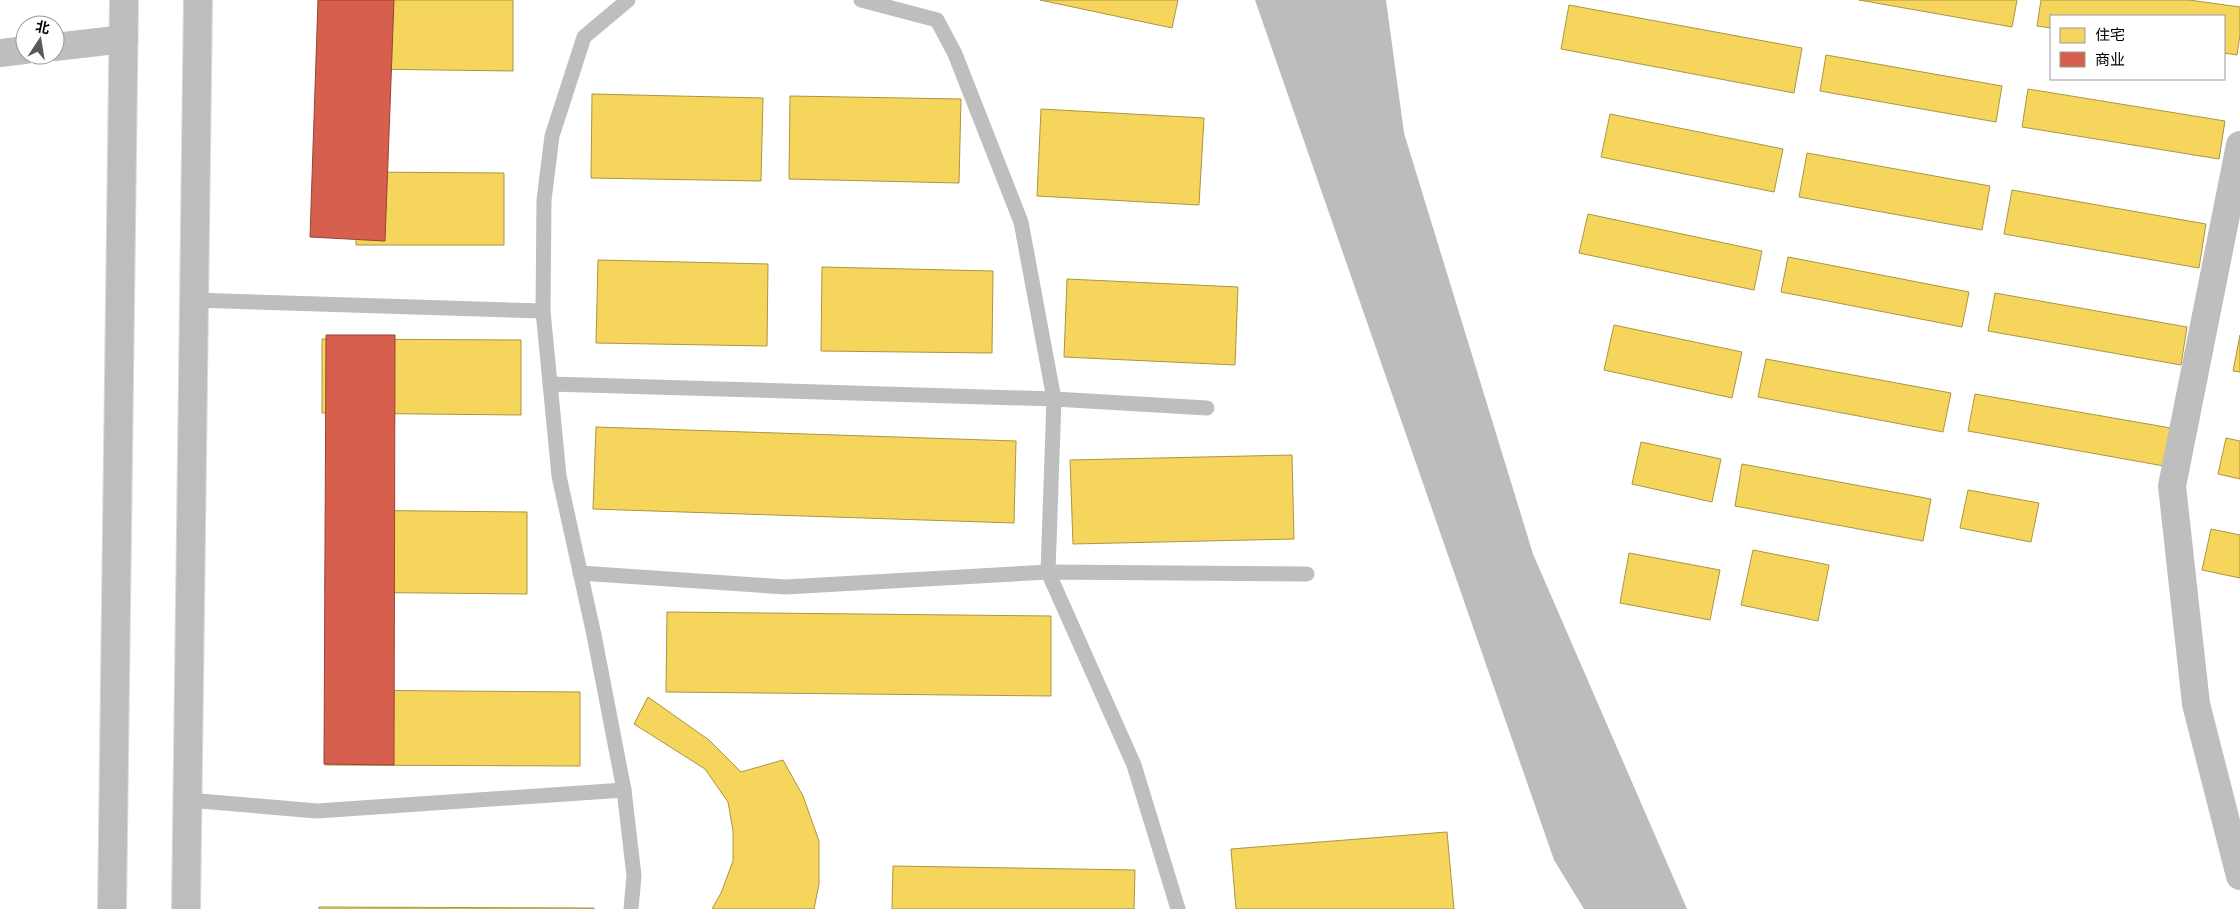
<svg xmlns="http://www.w3.org/2000/svg" width="2240" height="909" viewBox="0 0 2240 909" font-family="Lato,'Noto Sans SC',sans-serif">
  <rect width="100%" height="100%" fill="#fff"/>
  <!-- water -->
  <path fill="#bcbcbc" d="M1255 0H1386L1404 133 1533 554 1687 909H1584L1554 860Z"/>
  <!-- homes -->
  <g fill="#f6d55c" stroke="#ac9540">
    <path d="M366 0H513V71L365 69Z"/>
    <path d="M1040 0H1178L1172 28Z"/>
    <path d="M1859 0H2017L2012 27Z"/>
    <path d="M2041 0H2189L2240 7V35L2237 55 2224 53V16H2051V28L2037 26Z"/>
    <path d="M1569 5 1802 48 1794 93 1561 49Z"/>
    <path d="M1826 55 2002 86 1996 122 1820 91Z"/>
    <path d="M2028 89 2225 121 2219 159 2022 127Z"/>
    <path d="M592 94 763 98 761 181 591 178Z"/>
    <path d="M790 96 961 99 959 183 789 179Z"/>
    <path d="M1041 109 1204 118 1199 205 1037 196Z"/>
    <path d="M1610 114 1783 149 1774 192 1601 157Z"/>
    <path d="M1807 153 1990 186 1982 230 1799 197Z"/>
    <path d="M356 172 504 173V245H356Z"/>
    <path d="M2012 190 2206 224 2199 268 2004 234Z"/>
    <path d="M1588 214 1762 251 1754 290 1579 253Z"/>
    <path d="M1788 257 1969 292 1962 327 1781 292Z"/>
    <path d="M598 260 768 264 767 346 596 343Z"/>
    <path d="M822 267 993 271 992 353 821 351Z"/>
    <path d="M1067 279 1238 287 1235 365 1064 357Z"/>
    <path d="M1995 293 2187 327 2181 365 1988 331Z"/>
    <path d="M1614 325 1742 352 1732 398 1604 370Z"/>
    <path d="M2240 335V372L2233 371Z"/>
    <path d="M322 339 521 340V415L322 413Z"/>
    <path d="M1766 359 1951 393 1943 432 1758 397Z"/>
    <path d="M1975 394 2171 428 2164 466 1968 431Z"/>
    <path d="M596 427 1016 441 1014 523 593 509Z"/>
    <path d="M2226 438 2240 441V479L2218 474Z"/>
    <path d="M1641 442 1721 459 1712 502 1632 484Z"/>
    <path d="M1292 455 1294 539 1073 544 1070 460Z"/>
    <path d="M1742 464 1931 499 1923 541 1735 506Z"/>
    <path d="M1968 490 2039 503 2031 542 1960 528Z"/>
    <path d="M326 510 527 512V594L325 592Z"/>
    <path d="M2211 529 2240 535V578L2202 570Z"/>
    <path d="M1753 550 1829 565 1818 621 1741 605Z"/>
    <path d="M1629 553 1720 570 1710 620 1620 603Z"/>
    <path d="M667 612 1051 616V696L666 692Z"/>
    <path d="M325 690 580 692V766L325 765Z"/>
    <path d="M648 697 709 740 741 772 783 760 803 796 819 841V884L814 909H712L721 893 733 861V831L728 802 705 769 634 724Z"/>
    <path d="M1447 832 1454 909H1236L1231 849Z"/>
    <path d="M893 866 1135 870 1134 909H892Z"/>
    <path d="M319 907 594 908V909H319Z"/>
  </g>
  <!-- shops -->
  <g fill="#d6604d" stroke="#964336">
    <path d="M318 0H394L385 241 310 237Z"/>
    <path d="M326 335H395L394 765 324 764Z"/>
  </g>
  <g fill="none" stroke-linecap="round" stroke-linejoin="round">
    <!-- primary casing -->
    <g stroke="#dbdbdb" stroke-width="30">
      <g id="primary">
        <path d="M112 909 124 0"/>
        <path d="M186 909 198 0"/>
      </g>
    </g>
    <!-- lane -->
    <g stroke="#bebebe" stroke-width="15">
      <path d="M628 0 584 37 552 136 544 200 543 311 559 476 594 635 624 790 634 876 631 909"/>
      <path d="M861 0 937 20 955 54 1021 222 1054 399 1048 572 1134 765 1178 909"/>
      <path d="M194 300 543 311"/>
      <path d="M550 384 1054 399 1207 408"/>
      <path d="M580 573 786 587 1048 572 1307 574"/>
      <path d="M188 800 317 811 624 790"/>
    </g>
    <!-- street -->
    <g stroke="#bebebe" stroke-width="28">
      <path d="M55 47 124 39"/>
      <path d="M0 53 25 50"/>
      <path d="M2240 145 2172 486 2196 704 2240 876"/>
    </g>
    <!-- primary -->
    <use href="#primary" stroke="#bdbdbd" stroke-width="28"/>
  </g>
  <!-- legend -->
  <rect x="2050" y="15" width="175" height="65" fill="#ffffff" stroke="#999999"/>
  <rect x="2060" y="28" width="25" height="15" fill="#f6d55c" stroke="#999999"/>
  <text x="2095" y="40" font-size="15" fill="#000000">住宅</text>
  <rect x="2060" y="52" width="25" height="15" fill="#d6604d" stroke="#999999"/>
  <text x="2095" y="65" font-size="15" fill="#000000">商业</text>
  <!-- north arrow -->
  <g transform="translate(40 40) rotate(12)"><circle r="24" fill="#ffffff" stroke="#999999"/>
  <path d="M0-4L9 19L0 12L-9 19Z" fill="#595959"/>
  <text y="-8" font-size="14" font-weight="bold" text-anchor="middle" fill="#000000">北</text>
  </g>
</svg>
